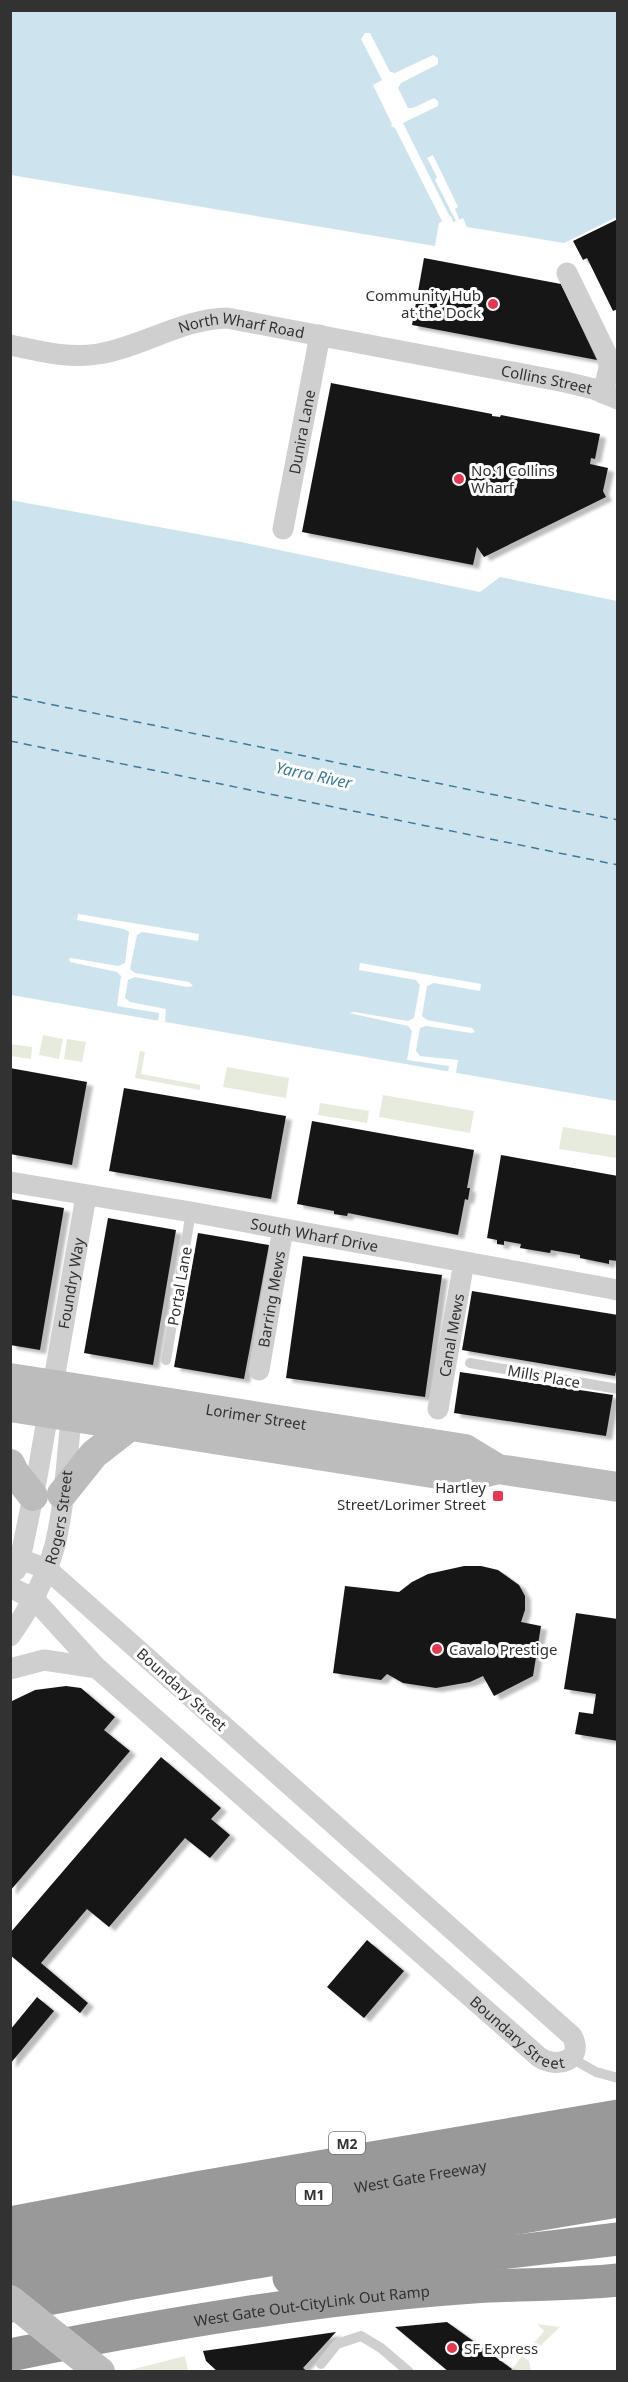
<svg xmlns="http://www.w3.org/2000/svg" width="628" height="2382" viewBox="0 0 628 2382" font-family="'Noto Sans',sans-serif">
  <defs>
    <filter id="shadow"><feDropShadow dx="6" dy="4" stdDeviation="1.5" flood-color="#0004"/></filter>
  </defs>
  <rect width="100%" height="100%" fill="#fff"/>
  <!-- green -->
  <g fill="#e6ebde">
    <path d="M43 1035 63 1039 59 1059 39 1055Z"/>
    <path d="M67 1039 86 1042 82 1062 64 1059Z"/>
    <path d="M10 1044 32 1047 31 1059 11 1056Z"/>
    <path d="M140 1051 145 1052 141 1074 200 1085V1090L135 1078Z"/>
    <path d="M227 1067 289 1078 286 1098 223 1087Z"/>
    <path d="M383 1095 474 1111 470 1133 379 1117Z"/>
    <path d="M320 1103 369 1111 367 1123 318 1115Z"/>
    <path d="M563 1127 617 1136V1158L559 1149Z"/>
    <path d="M537 2324 560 2327 537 2349 534 2343 544 2331Z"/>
    <path d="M185 2356 188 2371H126Z"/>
    <path d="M522 2356 529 2361 531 2371 510 2372Z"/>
  </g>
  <!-- water -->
  <g fill="#cde3ee">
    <path d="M10 11H617V217L564 243 467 227 463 218 453 222 451 216 439 223 435 246 11 175Z"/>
    <path d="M10 500 241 542 480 592 500 577 617 601V1101L11 995Z"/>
  </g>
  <!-- pier -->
  <g fill="#fff">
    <path d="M365 33H370L390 72 395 73 433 55 438 58V64L401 83 398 88 408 108H413L434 98 438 101V106L403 123 450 217 442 221 395 128 391 126 392 124 373 85 382 80 361 39Z"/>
    <path d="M433 155 458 207 455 209 459 219 456 221 435 180 437 177 427 158Z"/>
    <path d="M78 914 199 934 198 941 142 932 137 935 130 969 135 973 189 982 193 986 187 987 135 977 128 980 125 998 130 1002 166 1009 165 1022 158 1021 159 1013 117 1006 121 976 117 972 70 962 69 959 71 958 118 966 125 963 129 932 124 929 77 920Z"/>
    <path d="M360 963 481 984 480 991 434 983 427 986 422 1016 427 1020 472 1028 475 1032 471 1033 426 1026 420 1028 416 1051 420 1056 458 1060 456 1073 448 1072 449 1066 407 1060 412 1031 408 1026 349 1013 354 1012 408 1021 414 1018 420 985 416 980 359 970Z"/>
  </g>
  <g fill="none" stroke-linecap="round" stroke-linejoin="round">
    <!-- ferry -->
    <g stroke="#3e7a96" stroke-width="1.5" stroke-dasharray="8 6" stroke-linecap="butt">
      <path d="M10 696 618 820"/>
      <path d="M10 741 618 865"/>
    </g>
  </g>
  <!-- building -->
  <g fill="#191919" filter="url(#shadow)">
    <path d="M618 219V309L613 311 587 258 583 260 573 241Z"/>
    <path d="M424 258 561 284 597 360 412 325Z"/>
    <path d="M331 383 492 414V416L500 417 501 415 600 434 595 459 591 458 590 464 608 468 603 491 606 497 484 557 477 547 473 565 302 532Z"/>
    <path d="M10 1068 87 1082 72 1165 10 1154Z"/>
    <path d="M124 1088 286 1116 271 1199 109 1171Z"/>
    <path d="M312 1121 474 1150 467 1188H470L468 1200 465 1199 458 1235 348 1213 347 1216 334 1214V1211L297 1204Z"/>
    <path d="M501 1155 618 1176V1261L609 1260V1264L580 1258V1255L551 1250 550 1253 520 1248 521 1244 504 1241V1245L497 1244V1240L487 1238Z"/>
    <path d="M10 1199 64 1208 40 1350 10 1345Z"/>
    <path d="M108 1218 176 1230 153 1365 84 1353Z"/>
    <path d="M198 1233 269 1245 244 1379 174 1367Z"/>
    <path d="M303 1256 442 1275 425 1397 286 1378Z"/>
    <path d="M472 1291 618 1315V1362L615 1376 462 1350Z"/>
    <path d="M460 1372 613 1395 606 1436 454 1413Z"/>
    <path d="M464 1566H481L498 1570 519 1585 525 1596V1610L521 1622 541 1626 533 1676 494 1696 483 1676 470 1682 436 1688 403 1683 387 1674 381 1680 333 1673 345 1586 399 1592 412 1582 428 1574Z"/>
    <path d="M576 1613 618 1619V1741L575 1734 579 1712 593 1714 596 1694 564 1689Z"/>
    <path d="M66 1686 81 1688 115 1717 104 1730 130 1751 10 1891V1702L35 1690Z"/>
    <path d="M161 1757 221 1808 211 1819 230 1835 210 1858 185 1838 109 1927 87 1909 41 1963 88 2003 80 2013 10 1955V1933Z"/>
    <path d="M367 1940 404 1971 364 2018 327 1987Z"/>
    <path d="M37 1997 54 2011 10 2064V2030Z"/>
    <path d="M447 2322 512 2369 510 2372H449L395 2327Z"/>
    <path d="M336 2332 303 2368 308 2372H218L206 2361 203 2351Z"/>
  </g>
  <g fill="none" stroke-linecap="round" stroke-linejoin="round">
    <!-- lane -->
    <g stroke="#cfcfcf" stroke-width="10">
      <path d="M166 1360 191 1212"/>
      <path d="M470 1363 618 1389"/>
      <path d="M571 2058 596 2072 618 2078"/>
      <path d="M321 2364 337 2344 361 2336 381 2348 409 2372"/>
    </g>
    <!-- street -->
    <g stroke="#cfcfcf" stroke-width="21">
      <path d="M567 273 608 357 609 368 603 393"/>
      <path id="s1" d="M10 345C39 351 69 359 98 354 142 347 181 319 227 318L565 382 594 389 618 399"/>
      <path id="s2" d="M283 529 320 335"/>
      <path id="s3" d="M10 1182 191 1212 618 1290"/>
      <path id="s4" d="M259 1370 283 1229"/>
      <path id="s5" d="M438 1409 464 1262"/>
      <path id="s6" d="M16 1570 21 1555 37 1477 86 1196"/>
      <path id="s7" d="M10 1587 34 1599 97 1668 539 2057C556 2069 585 2061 572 2036L47 1569 20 1559"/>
      <path id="s8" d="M10 1636C30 1608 46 1578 55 1545 66 1499 67 1449 73 1402"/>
      <path d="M10 1669 44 1660 97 1668"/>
    </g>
    <!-- secondary -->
    <g stroke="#bcbcbc" stroke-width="30">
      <path id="s9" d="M10 1378 465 1449 498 1469 618 1487"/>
      <path d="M10 1407 464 1478 498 1469"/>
      <path d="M10 1464 14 1472 33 1496"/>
      <path d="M62 1494 94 1454 130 1426"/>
    </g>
    <!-- highway -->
    <g stroke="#999" stroke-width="33">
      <path d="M10 2223 196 2188 618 2116"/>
      <path id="s10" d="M10 2250 165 2219 618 2143"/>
      <path d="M10 2275 212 2237 618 2169"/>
      <path d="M289 2278 618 2239"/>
      <path d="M10 2306 132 2283 618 2201"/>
      <path id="s11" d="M10 2355C163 2324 317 2298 473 2287 521 2284 569 2285 618 2280"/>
    </g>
    <!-- secondary-bridge -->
    <path stroke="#bcbcbc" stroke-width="30" d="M10 2300 100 2372"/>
  </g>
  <!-- markers -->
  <g fill="#e63751" stroke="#fff" stroke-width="2">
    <circle cx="493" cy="304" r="6"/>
    <circle cx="459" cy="479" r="6"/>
    <rect x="492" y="1490" width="12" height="12" rx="3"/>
    <circle cx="437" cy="1649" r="6"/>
    <circle cx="452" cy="2348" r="6"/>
  </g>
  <g text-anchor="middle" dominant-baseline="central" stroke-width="6" stroke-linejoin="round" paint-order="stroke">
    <!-- shield labels -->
    <g fill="#fff" stroke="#707070" stroke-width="1.5">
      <rect x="329" y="2132" width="36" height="22" rx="4.5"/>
      <rect x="296" y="2183" width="36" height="22" rx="4.5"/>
    </g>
    <g font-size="14" font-weight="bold" fill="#323232">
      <text x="347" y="2143">M2</text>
      <text x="314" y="2194">M1</text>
    </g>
    <!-- poi labels -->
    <g font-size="15" fill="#323232" stroke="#fff" text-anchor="start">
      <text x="481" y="295" text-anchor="end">Community Hub<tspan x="481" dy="17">at the Dock</tspan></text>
      <text x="471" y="470">No.1 Collins<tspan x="471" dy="17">Wharf</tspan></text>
      <text x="486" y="1487" text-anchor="end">Hartley<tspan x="486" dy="17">Street/Lorimer Street</tspan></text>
      <text x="449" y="1649">Cavalo Prestige</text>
      <text x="464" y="2348">SF Express</text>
    </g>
    <!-- street labels -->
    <g font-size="15" fill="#323232" stroke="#fff">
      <text stroke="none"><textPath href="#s1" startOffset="238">North Wharf Road</textPath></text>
      <text stroke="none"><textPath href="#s1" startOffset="549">Collins Street</textPath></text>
      <text stroke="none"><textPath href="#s2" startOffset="99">Dunira Lane</textPath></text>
      <text stroke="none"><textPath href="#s3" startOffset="309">South Wharf Drive</textPath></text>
      <text stroke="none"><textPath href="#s6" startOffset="292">Foundry Way</textPath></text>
      <text transform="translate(179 1286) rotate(-80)">Portal Lane</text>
      <text stroke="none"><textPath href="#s4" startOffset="72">Barring Mews</textPath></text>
      <text stroke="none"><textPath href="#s5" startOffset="75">Canal Mews</textPath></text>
      <text transform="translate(544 1376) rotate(10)">Mills Place</text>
      <text stroke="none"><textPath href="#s9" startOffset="249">Lorimer Street</textPath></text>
      <text stroke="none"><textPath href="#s8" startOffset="130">Rogers Street</textPath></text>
      <text transform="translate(182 1689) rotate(42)">Boundary Street</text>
      <text stroke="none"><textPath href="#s7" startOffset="678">Boundary Street</textPath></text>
      <text stroke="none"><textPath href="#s10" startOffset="417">West Gate Freeway</textPath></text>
      <text stroke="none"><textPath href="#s11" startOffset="306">West Gate Out-CityLink Out Ramp</textPath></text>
    </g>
    <!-- water labels -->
    <g font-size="16" font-style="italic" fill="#3e7a96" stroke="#fff">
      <text transform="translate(314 775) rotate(12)">Yarra River</text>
    </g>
  </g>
  <!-- border -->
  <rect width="628" height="2382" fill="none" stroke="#323232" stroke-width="24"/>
</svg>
